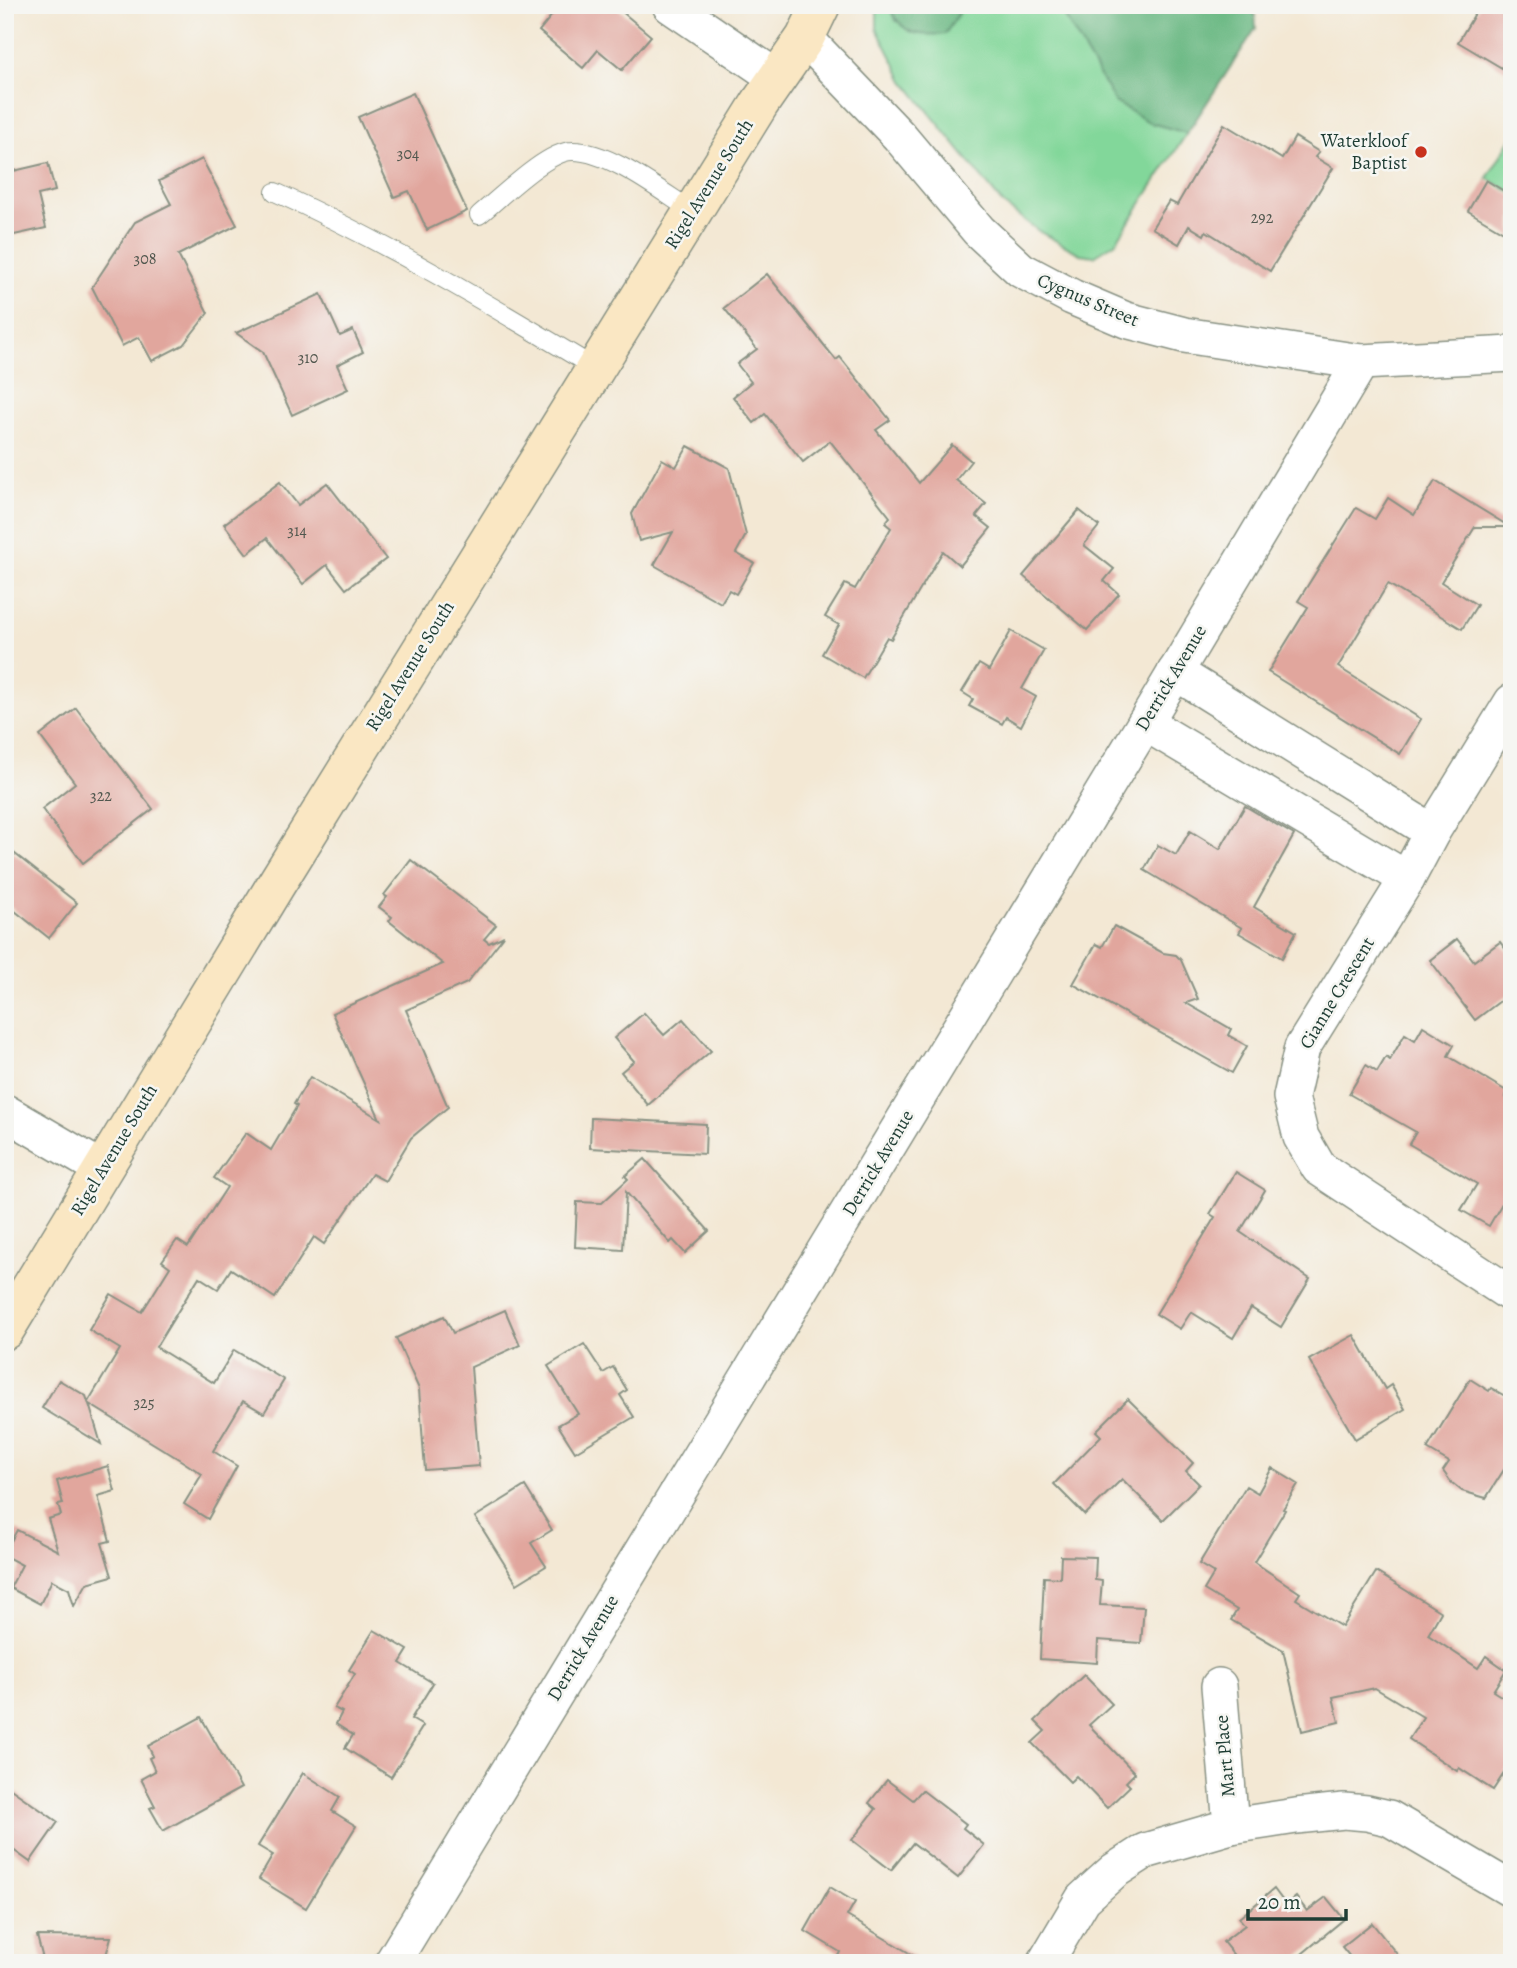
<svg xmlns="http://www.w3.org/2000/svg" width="1517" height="1968" viewBox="0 0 1517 1968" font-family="Alegreya,serif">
  <rect width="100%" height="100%" fill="#f6f6f2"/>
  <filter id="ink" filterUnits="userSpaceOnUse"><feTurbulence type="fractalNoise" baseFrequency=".0143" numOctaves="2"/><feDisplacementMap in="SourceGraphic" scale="14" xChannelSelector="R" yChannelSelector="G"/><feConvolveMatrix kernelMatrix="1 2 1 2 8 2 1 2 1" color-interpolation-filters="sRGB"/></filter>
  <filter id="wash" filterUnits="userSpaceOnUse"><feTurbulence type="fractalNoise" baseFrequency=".00686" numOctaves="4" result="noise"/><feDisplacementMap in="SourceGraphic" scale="28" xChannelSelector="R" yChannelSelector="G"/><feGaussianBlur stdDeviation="1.57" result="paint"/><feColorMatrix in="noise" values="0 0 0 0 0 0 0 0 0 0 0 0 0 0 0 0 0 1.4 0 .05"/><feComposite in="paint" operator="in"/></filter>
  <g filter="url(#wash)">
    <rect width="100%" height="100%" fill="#f3e8d4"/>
    <!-- green -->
    <g fill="#82d79a" stroke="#508a67" stroke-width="2">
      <path d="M877 5H888L896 21 945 34 964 5H1058L1115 102 1151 123 1187 133 1116 242 1094 256 1080 254 1040 232 1003 204 904 81 877 29Z"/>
      <path d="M1512 137V193L1487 178Z"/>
    </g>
    <!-- forest -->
    <g fill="#69b882" stroke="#447a5b" stroke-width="2">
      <path d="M888 5H964L945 34C915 36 903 35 888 5Z"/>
      <path d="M1058 5H1247L1255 15 1256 28 1187 133 1151 123 1115 102Z"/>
    </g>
    <g id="blocks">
      <!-- building -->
      <g fill="#e1a69d">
        <path d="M560 5H614L651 36 622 70 598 50 583 68 539 31Z"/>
        <path d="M1480 5H1512V74L1458 42Z"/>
        <path d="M413 93 467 211 427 230 409 191 394 197 358 117Z"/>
        <path d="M1224 124 1282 159 1295 137 1319 152 1315 157 1333 168 1270 271 1206 231 1204 235 1189 226 1179 244 1152 228 1169 201 1177 205Z"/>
        <path d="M202 159 237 225 178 255 208 313 183 345 152 361 139 337 122 346 92 287 135 222 171 204 159 181Z"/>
        <path d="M48 163 55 191 38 195 46 228 5 237V173Z"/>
        <path d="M1486 180 1512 196V237L1468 211Z"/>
        <path d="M767 274 836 360 840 357 890 420 876 430 919 483 952 445 971 461 956 480 986 504 976 516 991 528 960 566 943 551 891 639 887 637 863 678 822 654 839 625 825 617 845 584 855 589 891 528 885 523 890 517 830 441 803 462 765 414 754 423 733 397 751 382 737 364 757 349 724 308Z"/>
        <path d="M321 294 340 336 353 330 363 352 337 365 348 389 292 415 263 352 236 333Z"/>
        <path d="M688 446 729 468 746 535 736 553 754 563 736 594 729 590 721 603 654 565 673 532 639 541 632 514 662 459 676 467Z"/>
        <path d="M1435 481 1510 527H1475L1441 582 1477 605 1462 629 1388 584 1338 667 1421 719 1400 754 1268 672 1308 607 1298 601 1356 508 1375 519 1388 498 1414 515Z"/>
        <path d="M280 482 298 505 327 483 386 559 346 589 327 565 303 584 267 538 247 554 224 524Z"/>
        <path d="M1079 510 1099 526 1084 545 1114 569 1104 581 1119 594 1087 630 1023 576Z"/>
        <path d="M1011 631 1044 650 1022 689 1036 697 1021 726 1006 717 1002 724 969 706 973 699 962 692 979 664 989 670Z"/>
        <path d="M76 708 153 809 83 863 42 809 75 783 40 736Z"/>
        <path d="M1245 806 1294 835 1254 907 1296 932 1282 958 1239 933 1242 928 1144 870 1158 845 1176 855 1190 831 1220 849Z"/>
        <path d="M5 846 77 903 49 938 5 903Z"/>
        <path d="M411 860 496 925 484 939 489 943 504 936 467 983 406 1010 448 1107 411 1138 385 1181 372 1174 324 1244 314 1237 275 1298 231 1269 218 1289 199 1277 156 1347 214 1383 234 1350 284 1380 264 1413 243 1401 213 1451 237 1466 208 1519 184 1504 202 1474 182 1461 89 1404 101 1444 42 1408 59 1380 86 1396 88 1402 120 1349 89 1330 111 1294 142 1312 170 1267 162 1261 177 1240 188 1247 227 1187 214 1178 246 1133 271 1150 297 1106 294 1104 310 1077 380 1119 332 1013 443 964 389 921 392 917 379 907 387 897 384 895Z"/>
        <path d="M1114 926 1163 953 1176 955 1181 960 1198 999 1186 1003 1231 1029 1228 1035 1247 1046 1232 1073 1073 984 1096 944 1102 947Z"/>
        <path d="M1457 939 1474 961 1500 942 1512 958V992L1475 1020 1430 960Z"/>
        <path d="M644 1013 664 1035 683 1019 711 1051 648 1105 621 1072 634 1061 614 1038Z"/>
        <path d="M1423 1026 1454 1045 1448 1056 1508 1092 1505 1097 1512 1101V1186L1489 1226 1461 1210 1477 1184 1409 1144 1416 1132 1349 1094 1366 1065 1377 1072 1386 1057 1390 1060 1405 1034 1415 1040Z"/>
        <path d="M591 1118 706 1124 705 1154 590 1148Z"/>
        <path d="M645 1159 709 1231 685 1253 673 1240 670 1243 626 1192 623 1250 575 1247 577 1202 602 1203 628 1179 625 1176Z"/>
        <path d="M1236 1172 1265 1190 1240 1232 1310 1279 1281 1327 1251 1308 1233 1338 1191 1312 1180 1329 1156 1314 1215 1217 1210 1214Z"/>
        <path d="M505 1310 520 1345 471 1367 479 1466 425 1470 419 1389 396 1338 444 1316 453 1333Z"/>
        <path d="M1354 1335 1385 1389 1391 1385 1405 1409 1355 1439 1309 1360Z"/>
        <path d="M584 1344 603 1373 613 1367 627 1390 620 1395 634 1417 575 1452 558 1425 578 1414 548 1366Z"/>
        <path d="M1470 1379 1489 1391 1491 1388 1512 1400V1457L1486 1498 1462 1491 1451 1482 1443 1471 1449 1462 1427 1449Z"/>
        <path d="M1128 1399 1193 1463 1186 1471 1199 1484 1163 1520 1122 1479 1085 1515 1054 1484 1101 1436 1096 1431Z"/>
        <path d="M108 1466 115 1491 98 1496 110 1541 102 1543 112 1576 87 1583 74 1606 69 1589 52 1580 40 1604 10 1588 22 1565 5 1556V1552L17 1530 58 1551 48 1519 61 1515 58 1505 63 1504 57 1481Z"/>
        <path d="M1272 1468 1298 1484 1283 1509 1285 1510 1254 1562 1300 1593 1296 1599 1342 1627 1376 1572 1441 1612 1428 1635 1478 1668 1486 1656 1506 1670 1493 1691 1512 1703V1761L1493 1790 1459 1768 1457 1771 1409 1739 1423 1717 1375 1688 1333 1697 1339 1722 1302 1731 1283 1650 1231 1620 1237 1610 1204 1590 1214 1573 1199 1564 1246 1486 1258 1493Z"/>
        <path d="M525 1486 552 1530 531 1543 546 1566 517 1584 475 1517Z"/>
        <path d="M1061 1556 1096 1557 1095 1580 1102 1581 1100 1605 1144 1607 1141 1643 1098 1640 1097 1663 1040 1659 1044 1577 1060 1578Z"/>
        <path d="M374 1630 408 1650 400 1663 433 1683 411 1719 423 1726 391 1777 345 1748 353 1735 336 1724 342 1712 334 1708 355 1674 349 1670Z"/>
        <path d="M1084 1675 1112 1704 1089 1725 1135 1773 1126 1782 1130 1786 1107 1808 1076 1776 1070 1782 1032 1743 1045 1731 1035 1721Z"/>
        <path d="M201 1717 241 1788 163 1831 150 1808 155 1806 141 1779 155 1771 149 1758 153 1756 148 1746Z"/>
        <path d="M303 1773 340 1797 332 1811 356 1826 306 1908 259 1879 273 1855 258 1846Z"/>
        <path d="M887 1780 913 1800 922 1790 966 1824 963 1828 984 1845 958 1878 913 1843 891 1870 852 1840 876 1809 869 1803Z"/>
        <path d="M5 1785 58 1822 30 1862 5 1844Z"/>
        <path d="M830 1887 855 1902 847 1916 926 1963H834L840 1952 805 1931Z"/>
        <path d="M1274 1889 1286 1905 1296 1897 1307 1911 1326 1897 1344 1919 1291 1963H1240L1223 1942 1245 1925 1239 1918Z"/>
        <path d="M1372 1923 1404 1963H1355L1342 1947Z"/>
        <path d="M37 1936 111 1937 104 1963H44Z"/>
      </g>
    </g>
  </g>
  <g filter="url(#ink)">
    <use href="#blocks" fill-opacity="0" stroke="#899284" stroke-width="2"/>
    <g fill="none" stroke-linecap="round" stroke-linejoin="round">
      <!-- service casing -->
      <g stroke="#899284" stroke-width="20">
        <g id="service">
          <path d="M275 192C386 242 490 305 595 368"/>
          <path d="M479 215C499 199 547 151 572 151 608 150 662 192 692 211"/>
        </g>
      </g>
      <!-- minor casing -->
      <g stroke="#899284" stroke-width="38">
        <g id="minor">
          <path d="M670 5 777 78"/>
          <path d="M805 38 899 136 979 231 1021 270 1072 297 1126 320 1184 335 1361 362 1512 354"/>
          <path d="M1175 672 1432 832"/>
          <path d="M1512 702 1432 832 1407 879 1302 1048 1291 1097 1301 1137 1319 1168 1512 1295"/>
          <path d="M1145 723 1407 879"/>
          <path d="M5 1112 102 1169"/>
          <path d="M1219 1686 1231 1826"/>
          <path d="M392 1963 1145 723 1361 362"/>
          <path d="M1045 1963 1083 1899 1114 1871 1145 1851 1231 1826 1296 1816 1344 1811 1367 1813 1389 1818 1512 1890"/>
        </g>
      </g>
      <!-- secondary casing -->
      <g stroke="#899284" stroke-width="41">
        <path id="secondary" d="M5 1330 275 886 760 103 805 38 821 5"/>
      </g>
      <!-- service -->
      <use href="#service" stroke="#fff" stroke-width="18"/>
      <!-- minor -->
      <use href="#minor" stroke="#fff" stroke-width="35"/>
      <!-- secondary -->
      <use href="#secondary" stroke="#fae7c3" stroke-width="38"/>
    </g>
  </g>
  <!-- markers -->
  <circle fill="#c8321e" stroke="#f6f6f2" stroke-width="2.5" cx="1421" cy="152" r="7"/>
  <g text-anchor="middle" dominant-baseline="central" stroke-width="5" stroke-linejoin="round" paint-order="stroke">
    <!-- number labels -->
    <g font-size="16" fill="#50574e">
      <text x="408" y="154">304</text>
      <text x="1262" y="218">292</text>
      <text x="145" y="259">308</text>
      <text x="308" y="358">310</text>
      <text x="297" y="531">314</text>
      <text x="101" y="796">322</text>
      <text x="144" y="1403">325</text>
    </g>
    <!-- poi labels -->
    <g font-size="19" fill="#1f3d34" stroke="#f6f6f2" text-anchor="end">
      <text x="1407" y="141">Waterkloof<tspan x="1407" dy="22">Baptist</tspan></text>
    </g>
    <!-- street labels -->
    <g font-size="19" fill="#1f3d34" stroke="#f6f6f2">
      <text transform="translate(709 184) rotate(-58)">Rigel Avenue South</text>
      <text transform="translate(1088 300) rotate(23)">Cygnus Street</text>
      <text transform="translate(410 666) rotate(-58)">Rigel Avenue South</text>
      <text transform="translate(1171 678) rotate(-59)">Derrick Avenue</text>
      <text transform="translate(1337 993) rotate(-59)">Cianne Crescent</text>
      <text transform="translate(114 1150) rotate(-59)">Rigel Avenue South</text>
      <text transform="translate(878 1163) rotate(-59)">Derrick Avenue</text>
      <text transform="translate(583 1648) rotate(-59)">Derrick Avenue</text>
      <text transform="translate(1225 1756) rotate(-95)">Mart Place</text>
    </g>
  </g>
  <!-- margin -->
  <rect width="1517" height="1968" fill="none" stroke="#f6f6f2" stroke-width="28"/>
  <!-- scale -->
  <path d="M1248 1909v10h98v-10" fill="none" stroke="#1f3d34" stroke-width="3.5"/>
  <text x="1258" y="1909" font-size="21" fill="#1f3d34" stroke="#f6f6f2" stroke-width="5" paint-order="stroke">20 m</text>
</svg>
